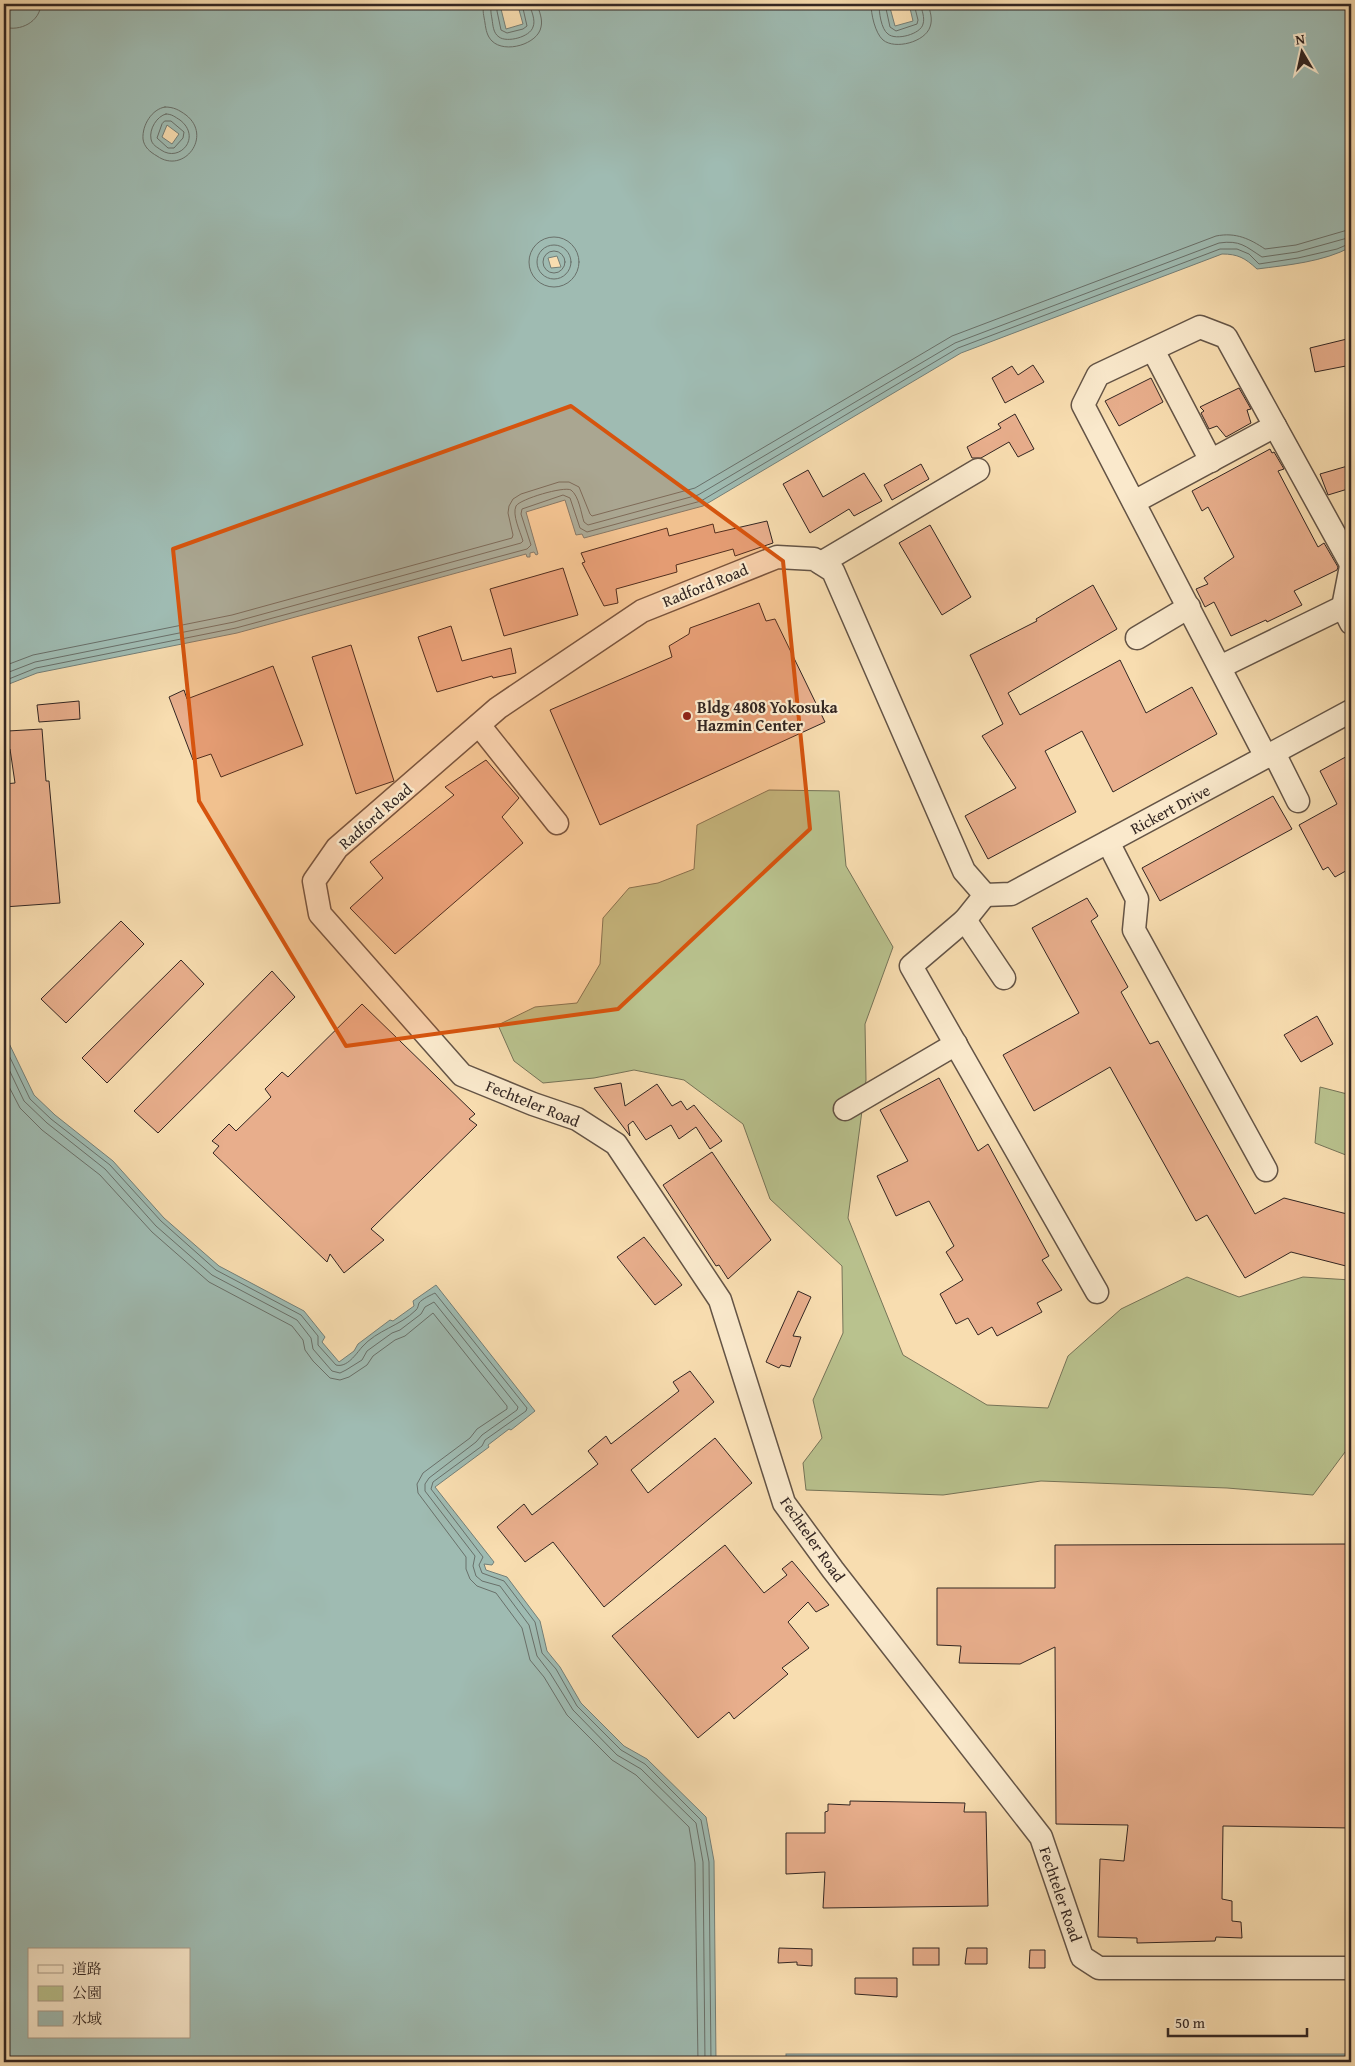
<svg xmlns="http://www.w3.org/2000/svg" width="1355" height="2066" viewBox="0 0 1355 2066" font-family="'Gentium Book Plus','Noto Serif JP',serif">
  <rect width="100%" height="100%" fill="#f8ddb0"/>
  <filter id="stains"><feTurbulence type="fractalNoise" baseFrequency=".004" numOctaves="4"/><feColorMatrix values="0 0 0 0 .2 0 0 0 0 .09 0 0 0 0 .02 0 0 0 .5 -.17"/></filter>
  <radialGradient id="worn" r=".72"><stop offset=".6" stop-color="#630" stop-opacity="0"/><stop offset="1" stop-color="#630" stop-opacity=".3"/></radialGradient>
  <!-- green -->
  <g fill="#b9c28e" stroke="#767458">
    <path d="M769 790 839 791 846 866 893 947 865 1024 866 1080 848 1218 903 1355 987 1405 1048 1408 1068 1356 1121 1309 1187 1277 1239 1297 1303 1277 1351 1280V1444L1313 1495 1227 1488 1041 1481 943 1495 806 1490 803 1463 822 1438 813 1400 843 1333 842 1266 770 1199 743 1124 684 1080 634 1070 594 1078 543 1083 514 1061 498 1025 535 1007 577 1003 600 964 603 918 629 888 658 883 694 869 697 825Z"/>
    <path d="M1320 1087 1351 1095V1157L1315 1143Z"/>
  </g>
  <!-- water -->
  <g fill="#9fbbb2" stroke="#747f78" fill-rule="evenodd">
    <path d="M4 4H9L11 10 23 6V4H889L895 26 913 21 909 4H1351V247C1323 262 1288 265 1257 269 1245 258 1238 254 1222 254L961 353 703 506 584 538 582 534 576 535 565 500 526 512 538 554 536 555 534 552 530 553V557H527L526 554 237 633 37 673 4 686ZM518 6 523 24 506 29 501 9ZM167 125 179 134 172 144 162 137ZM557 256 561 267 551 268 548 258Z"/>
    <path d="M4 1033 34 1095 55 1115 113 1161 164 1218 219 1266 304 1311 325 1337 322 1342 339 1362 354 1351 358 1344 390 1320 393 1321 414 1306 413 1301 436 1285 535 1411 511 1430 509 1429 488 1445 489 1447 435 1487 494 1562 492 1565 484 1564 486 1570 507 1577 540 1621 547 1651 560 1667 581 1703 624 1746 647 1759 706 1817 714 1861 716 2062H4ZM29 1950H189V2037H29Z"/>
    <rect x="786" y="2054" width="565" height="8"/>
  </g>
  <g fill="none" stroke-linecap="round" stroke-linejoin="round">
    <!-- shore -->
    <g stroke="#69706a" stroke-width="1">
      <path d="M484 4C482 11 484 16 485 23 486 30 487 36 492 41 505 54 538 44 541 27 543 19 539 11 537 4"/>
      <path d="M492 4C490 9 491 13 492 19 493 25 493 33 499 37 507 43 530 37 533 27 536 20 531 10 529 4"/>
      <path d="M501 4 497 6V11L501 30 507 33 523 29 527 26 522 4"/>
      <path d="M871 4C871 14 875 33 883 40 895 50 925 42 930 27 933 19 930 11 928 4"/>
      <path d="M879 4C879 12 881 29 888 34 896 41 921 34 923 24 925 18 922 10 920 4"/>
      <path d="M885 4 890 27 896 31 917 24 918 20 914 4"/>
      <path d="M4 27C20 32 40 22 41 4"/>
      <path d="M165 107C174 107 179 110 186 115 213 136 184 175 157 156 150 152 144 147 143 139 142 125 152 109 165 107Z"/>
      <path d="M166 114C172 114 175 117 180 120 202 137 180 163 161 150 157 147 152 145 151 139 149 129 157 116 166 114Z"/>
      <path d="M165 121H171L184 132 183 138 174 148H168L157 138 162 124Z"/>
      <circle cx="554" cy="262" r="25"/>
      <circle cx="554" cy="262" r="17"/>
      <circle cx="554" cy="262" r="11"/>
      <path d="M4 666 33 655 232 615 512 538 513 535 508 513 509 506 513 499 521 494 559 482H569L579 487 590 514 592 516 695 488 952 336 1216 236C1236 232 1250 239 1265 249L1296 245 1351 229"/>
      <path d="M4 674 35 662 234 622 521 543 523 541C520 531 512 515 516 506 520 499 564 486 571 490 579 496 581 513 584 522L588 525 698 495 955 343 1219 243C1240 240 1245 246 1262 257L1297 252 1351 237"/>
      <path d="M4 681 36 668 236 628 527 549 531 545 521 514 522 509 563 495 570 498 580 528 587 532 701 501 958 348 1220 249H1237L1249 254 1259 264 1298 258 1337 249 1351 243"/>
      <path d="M4 1045 30 1099 51 1119 110 1165 161 1221 216 1270 301 1315 318 1336V1345L336 1365C347 1368 356 1354 362 1347 377 1330 400 1326 416 1310 418 1308 418 1306 419 1303 422 1299 431 1295 435 1293L527 1408 526 1411 485 1440 482 1446 433 1482 431 1489 483 1557 479 1565 482 1573 504 1581 535 1622 542 1653 556 1669 577 1706 621 1750 645 1764 701 1820 709 1862 711 2062"/>
      <path d="M4 1059 24 1101 47 1123 105 1169 156 1226 212 1275 297 1320 311 1338 313 1349 332 1371 340 1373 346 1370 362 1360 367 1351 392 1333 400 1330 421 1314 425 1307 434 1302 518 1407 517 1410 482 1435 476 1442 429 1478 425 1484V1491L475 1556 473 1566 476 1576 482 1581 500 1586 529 1625 537 1656 550 1673 573 1710 617 1755 641 1769 696 1823 703 1862 705 2062"/>
      <path d="M4 1077 20 1108 42 1130 100 1175 152 1232 209 1282 292 1326 303 1340 305 1350 313 1361 330 1378 340 1380 349 1377 367 1365 373 1356 395 1340 405 1336 433 1313 507 1406V1409L477 1429 470 1438 423 1473 417 1484 418 1493 466 1557V1569L470 1579 477 1586 496 1593 522 1628 530 1660 544 1677 567 1715 612 1760 636 1775 689 1827 695 1863 698 2062"/>
      <path d="M791 2062 794 2059H1351"/>
    </g>
  </g>
  <!-- building -->
  <g fill="#e8ae8c" stroke="#332622">
    <path d="M1351 338V365L1315 372 1310 348Z"/>
    <path d="M1033 365 1044 382 1005 403 992 378 1012 366 1018 375Z"/>
    <path d="M1151 378 1163 402 1119 426 1105 401Z"/>
    <path d="M1239 388 1251 409 1247 410 1251 423 1226 437 1217 426 1209 429 1201 413 1204 411 1200 407Z"/>
    <path d="M1015 414 1034 449 1018 457 1009 442 981 458H972L967 447 1001 428 998 424Z"/>
    <path d="M1270 449 1272 453 1274 452 1284 469 1278 471 1318 547 1324 543 1338 567 1337 570 1294 591 1302 605 1267 622 1266 620 1231 636 1214 602 1205 607 1196 589 1208 584 1204 578 1234 557 1208 507 1202 511 1192 491Z"/>
    <path d="M921 464 929 479 892 500 884 485Z"/>
    <path d="M1351 465V488L1328 495 1320 474Z"/>
    <path d="M808 470 823 497 864 473 882 501 854 516 849 509 810 533 783 484Z"/>
    <path d="M767 521 773 543 735 556 733 549 676 565 677 572 616 589 618 603 604 606 582 563 585 562 581 553 667 528 669 536 713 524 715 533Z"/>
    <path d="M930 525 971 597 942 615 899 543Z"/>
    <path d="M563 568 578 615 504 636 490 589Z"/>
    <path d="M1093 585 1117 629 1008 693 1020 715 1120 660 1146 713 1192 687 1217 734 1113 792 1082 731 1045 751 1076 812 988 859 965 816 1016 788 982 736 1003 724 970 655 1037 621 1036 619Z"/>
    <path d="M759 603 766 621 775 619 825 722 600 825 550 710 672 657 669 646 689 634 690 628Z"/>
    <path d="M451 626 462 661 511 648 516 673 493 678 492 676 437 692 418 637Z"/>
    <path d="M351 645 394 781 356 794 312 657Z"/>
    <path d="M273 666 303 745 221 777 211 754 193 760 169 697 184 690 187 699Z"/>
    <path d="M79 701 80 719 39 722 37 705Z"/>
    <path d="M42 729 46 781H49L60 903 4 907V784L15 783 10 749 4 750V734L9 733 8 731Z"/>
    <path d="M1351 754V868L1335 877 1328 867 1323 870 1299 825 1337 804 1320 771Z"/>
    <path d="M486 760 519 798 502 817 523 843 395 954 350 908 383 878 370 862 454 795 445 787Z"/>
    <path d="M1273 796 1292 829 1160 901 1142 868Z"/>
    <path d="M1087 898 1098 916 1091 921 1128 987 1121 992 1150 1044 1158 1041 1255 1214 1284 1198 1351 1215V1245L1346 1266 1291 1252 1245 1278 1207 1215 1196 1221 1110 1067 1034 1111 1003 1055 1079 1013 1032 928Z"/>
    <path d="M121 921 144 944 66 1023 41 999Z"/>
    <path d="M181 960 204 984 107 1083 82 1058Z"/>
    <path d="M272 971 295 997 158 1133 134 1111Z"/>
    <path d="M362 1004 475 1114 469 1119 477 1125 371 1229 384 1240 344 1273 330 1254 327 1262 213 1153 219 1146 212 1141 229 1124 236 1131 271 1097 265 1089 282 1072 288 1077Z"/>
    <path d="M1317 1016 1333 1044 1301 1062 1284 1035Z"/>
    <path d="M939 1078 978 1151 988 1144 1049 1256 1042 1260 1062 1290 1037 1303 1042 1312 997 1336 992 1327 978 1335 968 1318 956 1324 940 1294 963 1280 946 1252 954 1246 929 1201 896 1216 877 1176 908 1161 880 1110Z"/>
    <path d="M621 1083 625 1106 657 1084 672 1106 681 1101 687 1110 694 1105 722 1141 710 1149 696 1127 679 1139 671 1125 646 1140 633 1121 628 1125 630 1136 594 1088Z"/>
    <path d="M712 1152 771 1240 728 1279 719 1265 716 1266 663 1185Z"/>
    <path d="M644 1237 682 1285 655 1305 617 1257Z"/>
    <path d="M798 1291 811 1297 793 1336 801 1337 790 1367 781 1365 779 1368 766 1362Z"/>
    <path d="M690 1371 714 1402 631 1470 648 1493 715 1438 752 1483 604 1607 553 1542 525 1562 497 1527 524 1504 532 1515 598 1464 588 1451 606 1436 611 1444 679 1391 673 1382Z"/>
    <path d="M1351 1544V1828L1223 1826 1222 1899 1232 1901V1921L1241 1922 1242 1938 1216 1937 1215 1941 1137 1943V1938L1098 1937 1100 1859 1124 1861 1128 1825 1056 1824 1055 1647 1020 1664 959 1663 961 1646 937 1645V1588H1055V1545Z"/>
    <path d="M725 1545 764 1593 787 1575 782 1569 792 1561 829 1605 816 1612 808 1602 788 1622 809 1648 782 1668 788 1674 734 1719 729 1712 698 1738 612 1636Z"/>
    <path d="M850 1801 965 1803 964 1812H986L988 1906 823 1908 825 1872 786 1874V1833H825V1812L828 1811V1804L850 1805Z"/>
    <path d="M779 1948 812 1949V1966L797 1965V1962L778 1963Z"/>
    <rect x="913" y="1948" width="26" height="17"/>
    <path d="M967 1948H987V1964H965Z"/>
    <path d="M1030 1950H1045V1968H1029Z"/>
    <path d="M855 1978H897V1997L855 1994Z"/>
  </g>
  <g fill="none" stroke-linecap="round" stroke-linejoin="round">
    <!-- minor casing -->
    <g stroke="#645446" stroke-width="25">
      <g id="minor">
        <path d="M1153 350 1211 461"/>
        <path d="M1134 502 1275 426"/>
        <path d="M821 563 978 470"/>
        <path d="M1351 566 1343 607 1351 623"/>
        <path d="M1137 638 1189 607"/>
        <path d="M1220 667 1343 607"/>
        <path d="M479 725 557 823"/>
        <path d="M1274 753 1298 801"/>
        <path d="M1266 757 1083 405 1098 375 1200 327 1226 337 1351 564"/>
        <path d="M1108 842 1137 899 1134 930 1266 1170"/>
        <path d="M985 895 964 871 833 571 814 559 777 557 642 611 498 708 337 848 314 881 320 914 462 1075 533 1104 577 1119 616 1144 720 1300 784 1503 833 1570 1041 1837 1082 1957 1099 1968H1351"/>
        <path d="M985 895 965 920 911 966 1097 1292"/>
        <path d="M985 895 1011 894 1351 711"/>
        <path d="M965 920 1004 978"/>
        <path d="M845 1109 956 1044"/>
      </g>
    </g>
    <!-- minor -->
    <use href="#minor" stroke="#fae9cc" stroke-width="22"/>
  </g>
  <!-- marked area -->
  <path fill="#d6540e" fill-opacity="0.2" stroke="#d6540e" stroke-width="4" stroke-linejoin="round" d="M571 406 783 561 810 829 618 1009 346 1046 199 801 173 549Z"/>
  <!-- markers -->
  <circle fill="#8f2418" stroke="#fae9cc" stroke-width="2" cx="687" cy="716" r="5"/>
  <g text-anchor="middle" dominant-baseline="central" stroke-width="4.5" stroke-linejoin="round" paint-order="stroke">
    <!-- street labels -->
    <g font-size="16" fill="#332622" stroke="#fae9cc">
      <text transform="translate(705 585) rotate(-22)">Radford Road</text>
      <text transform="translate(1170 809) rotate(-28)">Rickert Drive</text>
      <text transform="translate(375 816) rotate(-41)">Radford Road</text>
      <text transform="translate(533 1103) rotate(22)">Fechteler Road</text>
      <text transform="translate(813 1539) rotate(55)">Fechteler Road</text>
      <text transform="translate(1061 1894) rotate(71)">Fechteler Road</text>
    </g>
    <!-- poi labels -->
    <g font-size="16" font-weight="bold" fill="#332622" stroke="#fae9cc" text-anchor="start">
      <text x="697" y="707">Bldg 4808 Yokosuka<tspan x="697" dy="18">Hazmin Center</tspan></text>
    </g>
  </g>
  <!-- margin -->
  <rect width="1355" height="2066" fill="none" stroke="#f8ddb0" stroke-width="20"/>
  <rect x="5" y="5" width="1345" height="2056" fill="none" stroke="#332622" stroke-width="2.5"/>
  <rect x="10" y="10" width="1335" height="2046" fill="none" stroke="#332622"/>
  <!-- legend -->
  <rect x="28" y="1948" width="162" height="90" fill="#fae9cc" stroke="#aa9b88"/>
  <rect x="38" y="1965" width="25" height="8" fill="#fae9cc" stroke="#aa9b88"/>
  <text x="72" y="1974" font-size="15" fill="#332622">道路</text>
  <rect x="38" y="1986" width="25" height="15" fill="#b9c28e" stroke="#aa9b88"/>
  <text x="72" y="1998" font-size="15" fill="#332622">公園</text>
  <rect x="38" y="2011" width="25" height="15" fill="#9fbbb2" stroke="#aa9b88"/>
  <text x="72" y="2024" font-size="15" fill="#332622">水域</text>
  <!-- north arrow -->
  <g transform="translate(1302 52) rotate(351)" stroke="#fae9cc" stroke-width="4" paint-order="stroke">
  <path d="M0-4L9 19L0 12L-9 19Z" fill="#332622"/>
  <text y="-8" font-size="14" font-weight="bold" text-anchor="middle" fill="#332622">N</text>
  </g>
  <!-- scale -->
  <path d="M1168 2028v8h139v-8" fill="none" stroke="#332622" stroke-width="2.5"/>
  <text x="1175" y="2028" font-size="15" fill="#332622" stroke="#fae9cc" stroke-width="4" paint-order="stroke">50 m</text>
  <rect width="100%" height="100%" filter="url(#stains)"/>
  <rect width="100%" height="100%" fill="url(#worn)"/>
</svg>
